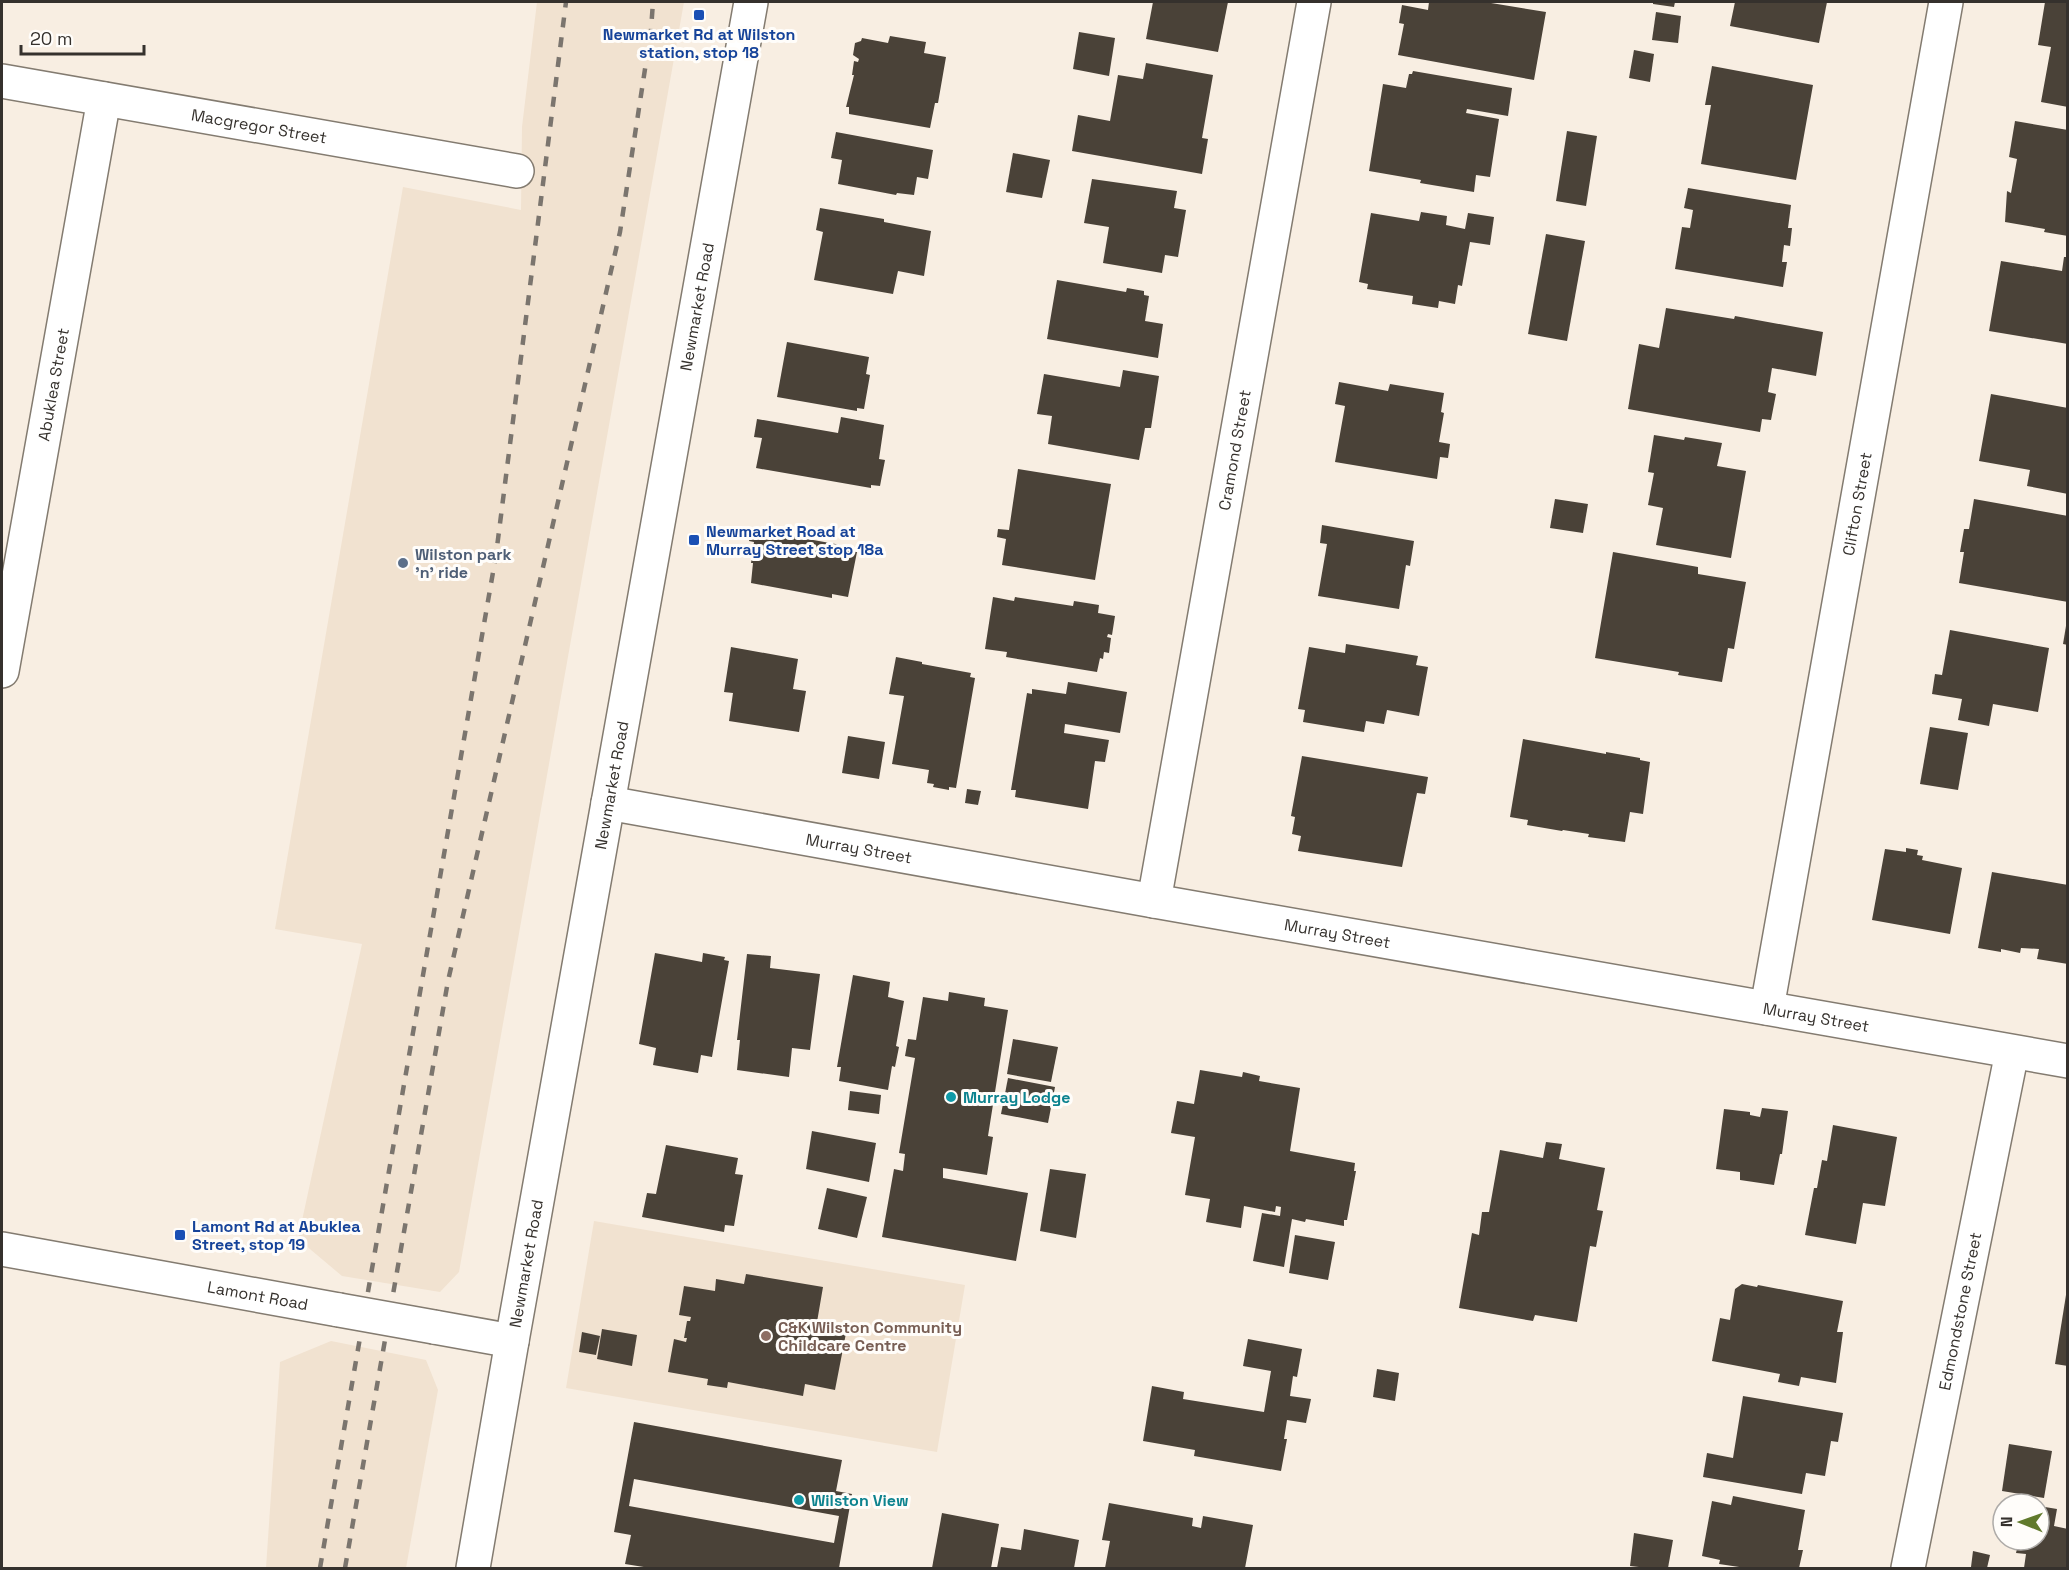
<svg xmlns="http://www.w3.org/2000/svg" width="2069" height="1570" viewBox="0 0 2069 1570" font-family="'Space Grotesk',sans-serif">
  <rect width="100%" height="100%" fill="#f8eee2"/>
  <!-- built -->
  <g fill="#f1e2d0">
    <path d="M537 2H684L459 1272 440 1292 342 1276 298 1239 362 944 275 929 403 187 521 210 522 127Z"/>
    <path d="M594 1221 965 1285 937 1452 566 1388Z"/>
    <path d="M331 1341 426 1360 438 1390 406 1568H266L280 1362Z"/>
  </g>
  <!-- building -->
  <g fill="#4a4238" fill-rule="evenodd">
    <path d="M1153 2H1228L1218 52 1146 39Z"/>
    <path d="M1429 2H1485L1546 12 1534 80 1398 55 1404 24 1399 23 1402 5 1428 10Z"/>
    <path d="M1653 2H1675L1674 7 1653 4Z"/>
    <path d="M1735 2H1827L1819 43 1730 26Z"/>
    <path d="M2045 2H2068V107L2041 102 2051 47 2038 45Z"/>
    <path d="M1656 12 1681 16 1678 43 1652 40Z"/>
    <path d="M1079 32 1115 38 1109 76 1073 69Z"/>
    <path d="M890 36 926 42 924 53 946 57 938 103H935L930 128 849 114V107H846L854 75H852L854 61 858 62 859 59 853 55 855 43 861 41 862 38 888 43Z"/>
    <path d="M1634 50 1654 54 1650 82 1629 78Z"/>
    <path d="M1146 63 1213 75 1202 138 1208 139 1202 174 1072 151 1078 115 1110 121 1118 75 1143 79Z"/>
    <path d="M1712 66 1813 85 1796 180 1701 164 1711 105H1705Z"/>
    <path d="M1413 71 1512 88 1508 116 1467 109 1466 113 1499 119 1490 177 1476 175 1474 192 1420 183 1421 180 1369 171 1383 84 1406 88 1409 74H1412Z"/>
    <path d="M2015 121 2068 130V236L2044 232 2045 229 2005 222 2007 191 2011 193 2017 159 2009 157Z"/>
    <path d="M1567 131 1597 136 1586 206 1556 201Z"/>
    <path d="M836 132 933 150 928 179 917 177 914 195 897 193 896 195 838 184 842 160 831 158Z"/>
    <path d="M1013 153 1050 160 1042 198 1006 192Z"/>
    <path d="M1092 179 1177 191 1174 208 1186 210 1178 257 1165 255 1162 273 1103 263 1109 227 1084 223Z"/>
    <path d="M1688 188 1791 205 1788 228H1792L1790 246 1784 245 1782 262H1787L1783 287 1675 269 1682 227 1690 228 1693 210 1684 208Z"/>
    <path d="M820 208 884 219V222L931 231 924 276 898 271 893 294 814 280 823 232 816 230Z"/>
    <path d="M1421 212 1447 216 1446 225 1465 229 1468 213 1494 217 1490 245 1470 242 1462 286 1458 285 1455 304 1439 301 1438 308 1412 304 1413 296 1367 289 1368 284 1359 282 1371 213 1419 221Z"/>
    <path d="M1546 234 1585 241 1567 341 1528 334Z"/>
    <path d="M2064 257H2068V344L1989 331 2001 261 2062 271Z"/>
    <path d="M1057 280 1126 292 1127 288 1144 291V295L1149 296 1145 321 1163 324 1158 358 1047 339Z"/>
    <path d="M1666 308 1734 319 1735 316 1823 332 1816 376 1772 368 1768 392 1776 394 1771 420 1762 419 1760 432 1628 409 1639 344 1659 348Z"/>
    <path d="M787 342 869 357 866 374 870 375 864 409 857 408V411L777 397Z"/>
    <path d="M1123 370 1159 376 1151 428H1145L1139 460 1048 444 1052 416 1037 414 1044 374 1120 387Z"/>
    <path d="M1339 382 1388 391 1390 384 1444 393 1441 412 1444 413 1439 442 1450 444 1448 458 1440 457 1437 479 1335 462 1345 406 1335 404Z"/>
    <path d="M1991 394 2068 408V494L2027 486 2030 470 1979 461Z"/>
    <path d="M841 417 884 425 879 459 885 460 880 486 871 485V488L756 468 762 438 754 437 757 419 838 433Z"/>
    <path d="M1654 435 1684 440 1685 437 1722 443 1717 466 1746 471 1731 558 1656 545 1663 508 1648 505 1654 473 1648 472Z"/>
    <path d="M1018 469 1111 484 1095 580 1002 565 1006 539 997 537 998 529 1009 530Z"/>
    <path d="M1555 499 1588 504 1583 533 1550 528Z"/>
    <path d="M1974 499 2068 516V602L1959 583 1964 552H1960L1964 529H1969Z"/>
    <path d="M1322 525 1414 541 1410 566 1406 565 1399 609 1318 596 1327 544 1320 543Z"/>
    <path d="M758 530 841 545V550L857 552 848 597 832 594V598L751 583 753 563H751L754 542 749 541 751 531 757 532Z"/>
    <path d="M1613 552 1698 567V574L1746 582 1734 649 1728 648 1722 682 1678 675 1679 672 1595 658Z"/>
    <path d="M993 597 1014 601 1015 597 1073 606 1074 601 1099 605 1098 613 1115 616 1112 635 1108 634 1107 637 1111 638 1109 653 1104 652 1103 659 1100 658 1097 672 1006 657 1007 652 985 649Z"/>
    <path d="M2066 626H2068V645L2063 644Z"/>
    <path d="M1950 630 2049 648 2038 712 1993 704 1989 726 1958 720 1962 699 1932 694 1935 674 1942 675Z"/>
    <path d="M1346 644 1418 656 1416 665 1428 667 1419 716 1387 710 1384 724 1366 721 1364 732 1303 722 1305 710 1298 709 1309 647 1345 653Z"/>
    <path d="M731 647 798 659 793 689 806 691 799 732 729 721 733 693 724 692Z"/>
    <path d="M896 657 922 662V664L971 673 970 677 975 678 956 788 949 787V790L933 787 934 784 927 783 929 770 892 764 904 696 889 694Z"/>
    <path d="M1068 682 1127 692 1120 733 1065 724 1064 733 1109 740 1105 762 1095 761 1088 809 1015 797 1016 790H1011L1027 693 1032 694V689L1066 694Z"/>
    <path d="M1930 727 1968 733 1958 790 1920 784Z"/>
    <path d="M848 736 885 742 879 779 842 773Z"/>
    <path d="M1523 739 1606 754V752L1640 758V760L1650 762 1643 814 1630 812 1625 842 1588 837 1589 834 1563 830 1562 831 1527 825 1528 820 1510 817Z"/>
    <path d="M1302 756 1428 777 1425 794 1417 793 1402 867 1298 851 1301 836 1292 834 1295 817 1291 816Z"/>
    <path d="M967 789 981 791 978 805 965 803Z"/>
    <path d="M1906 848 1918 850 1917 855 1923 856 1922 860 1962 868 1950 934 1872 920 1885 849 1906 852Z"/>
    <path d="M1992 872 2068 885V964L2037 959 2039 949 2021 948 2020 953 2001 949V952L1978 948Z"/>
    <path d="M655 953 702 962 703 953 725 957 724 960 729 961 712 1057 701 1055 698 1073 653 1065 656 1048 639 1044Z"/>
    <path d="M747 954 771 956 770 968 820 974 810 1050 792 1048 789 1077 737 1070 740 1040H737Z"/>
    <path d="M853 975 890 982 888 997 904 1001 896 1046 899 1047 895 1067 892 1066 888 1090 839 1081 841 1067H837Z"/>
    <path d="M949 992 985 998 984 1006 1008 1010 988 1136 993 1137 987 1175 943 1168V1178L1028 1193 1016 1261 882 1237 894 1169 903 1171 905 1154 899 1153 915 1058 905 1056 908 1039 916 1040 923 997 948 1001Z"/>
    <path d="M1013 1039 1058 1047 1051 1082 1007 1074Z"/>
    <path d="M1200 1070 1242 1077 1243 1072 1260 1076 1259 1081 1300 1088 1290 1151 1355 1163 1354 1171H1356L1347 1220H1344V1226L1306 1219 1305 1222 1292 1219 1284 1267 1253 1261 1262 1213 1280 1216 1281 1207 1276 1206 1275 1212 1244 1206 1241 1228 1206 1222 1210 1199 1185 1195 1195 1137 1171 1133 1177 1101 1194 1104Z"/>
    <path d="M1008 1078 1055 1087 1048 1123 1001 1114Z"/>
    <path d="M850 1091 881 1095 879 1114 848 1110Z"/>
    <path d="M1762 1108 1788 1111 1782 1154H1780L1774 1185 1740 1180V1172L1716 1169 1724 1109 1750 1112V1115L1760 1117Z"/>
    <path d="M1833 1125 1897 1137 1885 1206 1863 1203 1856 1244 1805 1235 1814 1188H1817L1822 1160 1827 1161Z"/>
    <path d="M812 1131 876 1143 869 1182 806 1169Z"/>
    <path d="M1546 1142 1562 1144 1559 1159 1605 1168 1597 1210 1603 1211 1596 1247 1590 1246 1577 1322 1535 1315 1533 1321 1459 1308 1472 1233 1479 1235 1482 1212H1489L1500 1150 1543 1158Z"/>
    <path d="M666 1145 738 1158 735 1174 743 1175 734 1226 725 1225 724 1232 642 1217 647 1193 656 1194Z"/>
    <path d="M1050 1169 1086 1174 1076 1238 1040 1231Z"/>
    <path d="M827 1188 867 1197 857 1238 818 1229Z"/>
    <path d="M1295 1235 1335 1242 1328 1280 1289 1273Z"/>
    <path d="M746 1274 823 1287 817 1322 847 1328 835 1390 805 1384 803 1396 728 1382 727 1388 707 1385 708 1379 668 1372 674 1339 686 1342 687 1338H684L687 1321H690L691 1317 679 1315 684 1286 715 1291 716 1279 744 1284Z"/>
    <path d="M1742 1284 1757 1287 1758 1285 1843 1301 1837 1332H1843L1836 1383 1801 1377 1799 1386 1778 1382 1780 1374 1712 1361 1720 1318 1730 1320 1735 1289Z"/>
    <path d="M2066 1295H2068V1366L2055 1364Z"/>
    <path d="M602 1329 637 1335 632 1366 597 1359Z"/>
    <path d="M582 1332 600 1336 596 1355 579 1352Z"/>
    <path d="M1248 1339 1302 1349 1297 1377 1293 1376 1290 1396 1311 1399 1306 1423 1287 1420 1284 1439H1287L1281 1471 1194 1456 1195 1450 1143 1441 1152 1386 1184 1392 1183 1399 1264 1412 1271 1371 1243 1366Z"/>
    <path d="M1377 1369 1399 1373 1395 1401 1373 1397Z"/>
    <path d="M1743 1396 1843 1413 1838 1442 1831 1441 1825 1476 1806 1473 1802 1494 1703 1477 1707 1453 1733 1458Z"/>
    <path d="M634 1422 842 1460 836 1491 852 1494 839 1568H650L625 1564 631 1535 614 1532ZM634 1479 839 1516 834 1543 629 1506Z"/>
    <path d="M2009 1444 2052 1451 2044 1498 2002 1491Z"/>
    <path d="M1733 1496 1805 1510 1798 1550H1803L1799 1568H1746L1719 1564 1720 1560 1702 1556 1712 1501 1731 1505Z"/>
    <path d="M1109 1503 1193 1518 1192 1526 1201 1528 1203 1516 1253 1525 1245 1568H1105L1110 1541 1102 1540Z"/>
    <path d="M2039 1506 2057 1509 2054 1526 2068 1529V1568H2024L2026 1554 2016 1553 2019 1540H2039Z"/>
    <path d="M942 1513 999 1524 991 1568H932Z"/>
    <path d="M1024 1529 1079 1540 1074 1568H997L1001 1547 1021 1550Z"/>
    <path d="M1634 1533 1673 1540 1668 1568H1648L1630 1566Z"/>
    <path d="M1973 1551 1990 1555 1987 1568 1971 1567Z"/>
  </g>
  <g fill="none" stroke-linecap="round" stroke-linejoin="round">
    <!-- minor casing -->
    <g stroke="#837b70" stroke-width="36">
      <g id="minor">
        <path id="s1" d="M2 81 517 171"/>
        <path id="s2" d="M2 671 104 99"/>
        <path id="s3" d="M608 803 1154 901 2068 1061"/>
        <path id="s4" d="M1154 901 1314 2"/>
        <path id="s5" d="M1767 1008 1946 2"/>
        <path id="s6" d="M1908 1568 2012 1052"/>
      </g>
    </g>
    <!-- tertiary casing -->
    <g stroke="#837b70" stroke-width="36">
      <g id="tertiary">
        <path id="s7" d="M2 1249 339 1310"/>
        <path d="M434 1327 512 1341"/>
      </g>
    </g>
    <!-- secondary casing -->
    <g stroke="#837b70" stroke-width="36">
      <g id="secondary">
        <path id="s8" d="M473 1568 512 1341 751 2"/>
      </g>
    </g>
    <!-- minor -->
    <use href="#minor" stroke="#fff" stroke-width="33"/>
    <!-- tertiary -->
    <use href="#tertiary" stroke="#fff" stroke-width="33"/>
    <!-- secondary -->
    <use href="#secondary" stroke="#fff" stroke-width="33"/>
    <!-- rail -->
    <g stroke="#7b756e" stroke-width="4.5" stroke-dasharray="10 10" stroke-linecap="butt">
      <path d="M320 1568 496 555 566 2"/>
      <path d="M345 1568 448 981 620 232 651 30 653 2"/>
    </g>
    <!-- tertiary-bridge casing -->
    <g stroke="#837b70" stroke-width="36" stroke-linecap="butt">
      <path id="tertiary-bridge" d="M339 1310 434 1327"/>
    </g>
    <!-- tertiary-bridge -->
    <use href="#tertiary-bridge" stroke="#fff" stroke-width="33"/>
  </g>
  <!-- markers -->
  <g fill="#1a4fb4" stroke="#fffdfa" stroke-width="2">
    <rect x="693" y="9" width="12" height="12" rx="3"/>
    <rect x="688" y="534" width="12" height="12" rx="3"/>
    <rect x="174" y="1229" width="12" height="12" rx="3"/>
  </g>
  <circle fill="#5c6f8a" stroke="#fffdfa" stroke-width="2" cx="403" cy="563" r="6"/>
  <g fill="#0f9aa8" stroke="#fffdfa" stroke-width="2">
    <circle cx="951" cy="1097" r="6"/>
    <circle cx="799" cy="1500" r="6"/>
  </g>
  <circle fill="#8d6e63" stroke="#fffdfa" stroke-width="2" cx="766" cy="1336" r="6"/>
  <g text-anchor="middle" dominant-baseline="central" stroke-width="6" stroke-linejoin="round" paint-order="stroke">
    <!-- transit labels -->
    <g font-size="16" font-weight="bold" fill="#164399" stroke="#fffdfa" text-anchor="start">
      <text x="699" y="34" text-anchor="middle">Newmarket Rd at Wilston<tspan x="699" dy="18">station, stop 18</tspan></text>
      <text x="706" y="531">Newmarket Road at<tspan x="706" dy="18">Murray Street stop 18a</tspan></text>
      <text x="192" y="1226">Lamont Rd at Abuklea<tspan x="192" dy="18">Street, stop 19</tspan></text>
    </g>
    <!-- street labels -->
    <g font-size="16" fill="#35312d" stroke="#fffdfa">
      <text stroke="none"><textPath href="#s1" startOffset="261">Macgregor Street</textPath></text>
      <text stroke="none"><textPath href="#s8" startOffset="1281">Newmarket Road</textPath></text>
      <text stroke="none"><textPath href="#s2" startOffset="291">Abuklea Street</textPath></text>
      <text stroke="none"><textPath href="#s4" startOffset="458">Cramond Street</textPath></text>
      <text stroke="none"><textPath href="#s5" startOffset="512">Clifton Street</textPath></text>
      <text stroke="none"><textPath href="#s8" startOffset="795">Newmarket Road</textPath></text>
      <text stroke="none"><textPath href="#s3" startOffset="255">Murray Street</textPath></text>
      <text stroke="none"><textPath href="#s3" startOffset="741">Murray Street</textPath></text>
      <text stroke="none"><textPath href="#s3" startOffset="1227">Murray Street</textPath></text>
      <text stroke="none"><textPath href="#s8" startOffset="309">Newmarket Road</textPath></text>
      <text stroke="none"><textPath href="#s7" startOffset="260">Lamont Road</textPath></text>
      <text stroke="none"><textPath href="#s6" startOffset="262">Edmondstone Street</textPath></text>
    </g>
    <!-- service labels -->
    <g font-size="16" font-weight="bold" fill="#4e5e75" stroke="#fffdfa" text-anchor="start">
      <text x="415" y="554">Wilston park<tspan x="415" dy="18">'n' ride</tspan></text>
    </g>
    <!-- culture labels -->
    <g font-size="16" font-weight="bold" fill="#0d838f" stroke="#fffdfa" text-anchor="start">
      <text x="963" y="1097">Murray Lodge</text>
      <text x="811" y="1500">Wilston View</text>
    </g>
    <!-- education labels -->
    <g font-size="16" font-weight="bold" fill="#785e54" stroke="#fffdfa" text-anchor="start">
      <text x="778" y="1327">C&amp;K Wilston Community<tspan x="778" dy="18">Childcare Centre</tspan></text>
    </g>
  </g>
  <!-- border -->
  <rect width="2069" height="1570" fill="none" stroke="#35312d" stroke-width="6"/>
  <!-- north arrow -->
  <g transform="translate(2021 1522) rotate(271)"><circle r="28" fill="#fffdfa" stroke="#aeaba8" stroke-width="1.5"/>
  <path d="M0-4.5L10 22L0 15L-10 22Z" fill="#617a2c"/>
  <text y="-9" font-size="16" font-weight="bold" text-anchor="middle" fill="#35312d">N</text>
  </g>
  <!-- scale -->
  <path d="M21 45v9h123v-9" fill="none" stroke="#35312d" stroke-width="3"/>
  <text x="30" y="45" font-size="18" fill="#35312d" stroke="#fffdfa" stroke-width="4.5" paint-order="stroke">20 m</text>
</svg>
